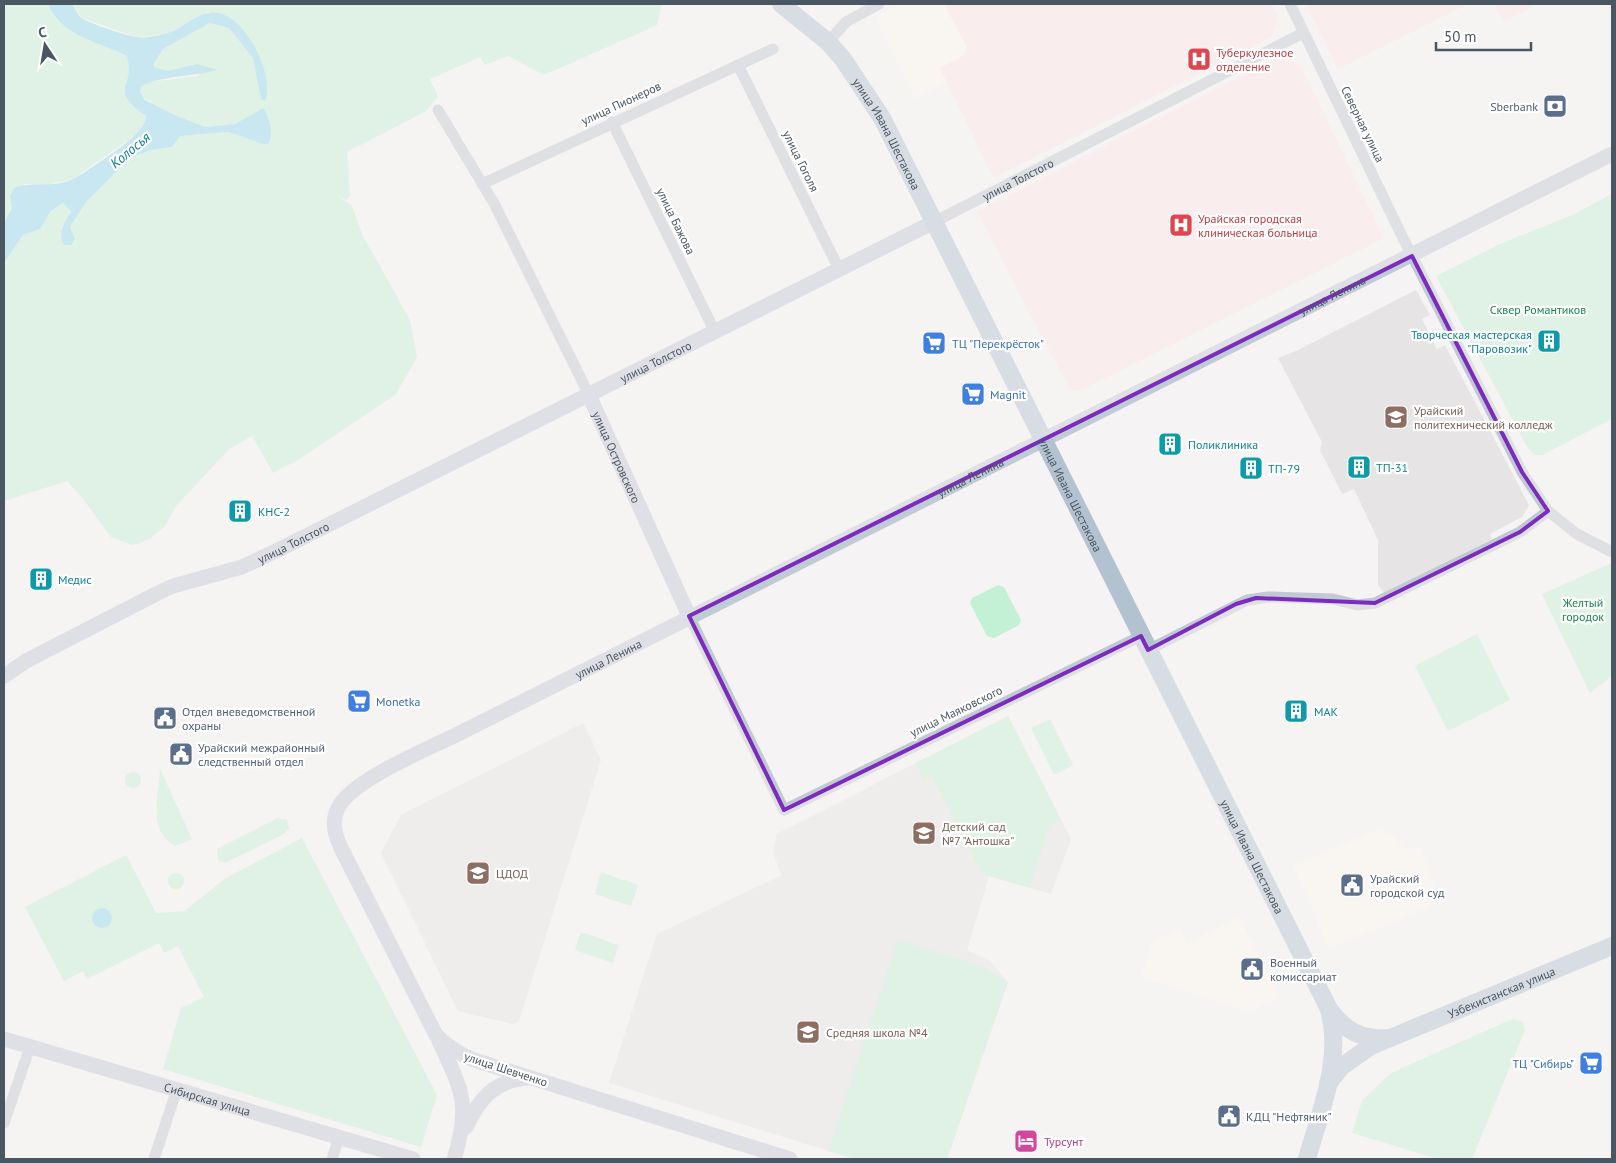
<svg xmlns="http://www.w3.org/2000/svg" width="1616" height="1163" viewBox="0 0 1616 1163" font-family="'PT Sans',sans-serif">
  <rect width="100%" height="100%" fill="#f5f3f3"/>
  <!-- commercial -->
  <g fill="#fdf9ef">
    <path d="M901 4H944L967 47 963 56 940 68 947 82 915 99 878 25 879 15Z"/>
    <path d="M1383 827 1386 835H1393L1404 849 1419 846 1442 902 1329 949 1293 865Z"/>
    <path d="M1239 917 1281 997 1249 1012 1141 977 1153 942 1180 929 1187 943Z"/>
  </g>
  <!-- education -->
  <g fill="#e6e4e5">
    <path d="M1416 290 1430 315 1422 319 1437 349 1445 345 1529 505 1522 517 1490 534 1492 539 1384 593 1378 585V540L1354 489 1342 494 1320 450 1322 442 1278 358 1296 351Z"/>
    <path d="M1008 716 1071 839 1051 894 989 876 967 950 990 961 1008 982 947 1159H855L609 1083 657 934 782 875 773 854 777 834Z"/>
    <path d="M583 723 601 760 519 1021 513 1024 458 1011 381 853 401 815Z"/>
  </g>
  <!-- medical -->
  <g fill="#fce8e6">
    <path d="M944 4H1272L1279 18 1271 37 994 178 940 68 963 56 967 47Z"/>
    <path d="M1305 4H1468L1338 69Z"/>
    <path d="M1494 4H1539L1503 21Z"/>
    <path d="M1281 55 1301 67 1384 238 1080 391 1070 390 977 212Z"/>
  </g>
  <!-- green -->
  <g fill="#c3f1d5">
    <path d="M4 4H48C59 32 82 34 106 45 114 48 120 52 127 56 136 90 106 87 146 116V122L134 136 71 180 45 185 25 184 10 196 12 208 4 223Z"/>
    <path d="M72 4H662L657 25 544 75 508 56 485 65 480 57 430 79 438 97 426 111 347 152 350 196 346 200 333 192 352 206 363 236 410 320 417 357 396 394 298 460 273 473 252 436 229 449 176 506 165 526 150 539 133 545 111 537 83 499 67 481 4 501V263L23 235 40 229 51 211 64 203 71 210 61 229 75 239 70 227 86 202 130 158 151 150 172 147 180 136 228 132 263 144V108L235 124 205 127 177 116 145 99 140 92 141 87 149 82 199 76 197 64 168 71 154 67V63L163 49 210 23 229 28 253 58 261 99 251 40 233 21 225 15 209 12 169 33 139 38 82 18Z"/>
    <path d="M1612 194V419L1542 455H1534L1526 445 1436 276 1500 244 1570 216Z"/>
    <path d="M1612 563V676L1590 693 1542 594Z"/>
    <path d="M998 585 1004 587 1021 620 1019 625 994 638 987 636 970 603 972 598Z"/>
    <path d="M1477 634 1510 700 1448 731 1415 666Z"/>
    <path d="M1008 716 1061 820 1049 826 1030 888 982 874 931 775 924 780 916 763Z"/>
    <path d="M1050 719 1073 765 1054 775 1031 728Z"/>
    <path d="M160 769 192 839 175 846C147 830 159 796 160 769Z"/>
    <circle cx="133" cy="780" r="8"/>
    <path d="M278 818 287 820 289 828 284 834 225 863 218 860 217 849Z"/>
    <path d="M302 838 437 1095 421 1147 163 1069 181 1008 204 997 178 946 164 953 159 943 87 979 83 971 64 981 25 907 126 855 156 913 185 911 224 879Z"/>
    <path d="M601 872 638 885 631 906 595 894Z"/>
    <circle cx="176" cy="881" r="8"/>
    <path d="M581 932 619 945 613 963 575 950Z"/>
    <path d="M898 940 984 967 1008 982 947 1159H855L828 1151Z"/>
    <path d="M1512 1019 1522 1021 1525 1030 1472 1159H1438L1352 1133 1362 1101 1391 1073Z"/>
  </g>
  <!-- water -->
  <g fill="#90daee">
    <path d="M48 4H72C75 8 78 16 83 19 92 24 127 36 137 37 146 39 159 35 168 33 182 29 194 15 209 13 242 6 276 75 265 101L261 99 253 58 229 28 210 23 163 49 154 63V67L168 71 197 64 217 70C194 77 159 75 141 87L140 92 145 100 177 116 205 127 235 124 263 108C270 117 274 134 268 144H263L228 132 180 136 172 147 151 150 130 158 86 202 70 227 75 239 71 245H64C57 232 65 222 71 211L63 203 51 211 40 229 23 235 4 263V223L12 208 10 196 14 188C32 181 53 188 71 180 82 175 127 144 135 135 140 130 146 123 146 116 106 87 136 90 127 56 99 41 61 37 48 4Z"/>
    <circle cx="102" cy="918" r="10"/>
  </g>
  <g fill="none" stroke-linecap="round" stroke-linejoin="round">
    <!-- street -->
    <g stroke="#c1cad2" stroke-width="11">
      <path d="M1290 4 1401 234 1522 472 1548 511 1577 534 1612 552"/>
      <path d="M828 42 846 22 879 4"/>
      <path d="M738 65 839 269"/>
      <path d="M438 110 495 205 589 395"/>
      <path d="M612 122 715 332"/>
      <path d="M482 184 773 49"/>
      <path id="s1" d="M934 222 1303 33"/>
      <path d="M689 616 784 810 1141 636"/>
      <path d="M1148 650 1247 600 1268 597 1333 599 1357 605 1375 603 1520 532 1548 511"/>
      <path d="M4 1123 30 1047"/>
      <path d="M154 1159 177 1089"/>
      <path d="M332 1159 339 1137"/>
    </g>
    <!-- secondary -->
    <g stroke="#c1cbd6" stroke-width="15">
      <path id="s2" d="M589 395 689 616"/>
      <path id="s3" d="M4 676 26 661 158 593 173 586 242 567 278 550 934 222"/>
      <path id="s4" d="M4 1039 413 1159"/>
      <path d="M439 1041C462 1090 471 1105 454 1159"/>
      <path d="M466 1127C479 1099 495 1080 528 1078"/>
      <path id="s5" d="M790 1159 474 1060C459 1054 448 1047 436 1035L341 848C335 835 331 822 338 808 352 779 433 747 464 731L1612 154"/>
    </g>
    <!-- primary -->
    <g stroke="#b3c2d1" stroke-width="18">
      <path id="s6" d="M781 4 828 42 843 59 882 118 1329 1009C1345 1031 1361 1040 1389 1038"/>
      <path id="s7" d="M1328 1084 1341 1067 1371 1046 1612 946"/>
      <path d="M1307 1159C1320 1112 1343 1059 1329 1010"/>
    </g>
  </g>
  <!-- marked area -->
  <path d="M0 0H1616V1163H0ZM1412 256 1522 472 1548 511 1520 532 1375 603 1256 598 1236 604 1148 650 1141 636 784 810 689 616Z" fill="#f5f3f3" fill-opacity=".55" fill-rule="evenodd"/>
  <path fill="none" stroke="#7b2cbf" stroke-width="4" stroke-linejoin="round" d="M1412 256 1522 472 1548 511 1520 532 1375 603 1256 598 1236 604 1148 650 1141 636 784 810 689 616Z"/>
  <!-- icons -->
  <defs>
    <g id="hospital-square" transform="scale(1.25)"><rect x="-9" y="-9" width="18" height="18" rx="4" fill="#e0444e" stroke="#fff"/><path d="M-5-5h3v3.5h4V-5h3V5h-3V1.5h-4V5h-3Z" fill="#fff"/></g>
    <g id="bank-square" transform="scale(1.25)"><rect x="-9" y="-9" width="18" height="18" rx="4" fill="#5c6f8a" stroke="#fff"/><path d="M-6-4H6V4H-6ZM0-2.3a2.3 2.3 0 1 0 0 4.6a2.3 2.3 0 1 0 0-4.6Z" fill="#fff"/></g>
    <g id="building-square" transform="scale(1.25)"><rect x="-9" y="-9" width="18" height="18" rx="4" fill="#0f9aa8" stroke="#fff"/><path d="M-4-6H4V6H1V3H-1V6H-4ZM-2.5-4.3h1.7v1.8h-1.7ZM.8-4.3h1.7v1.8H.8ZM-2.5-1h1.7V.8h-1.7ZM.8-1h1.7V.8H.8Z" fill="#fff"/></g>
    <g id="supermarket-square" transform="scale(1.25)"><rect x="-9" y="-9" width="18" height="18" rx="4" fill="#3f7fe0" stroke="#fff"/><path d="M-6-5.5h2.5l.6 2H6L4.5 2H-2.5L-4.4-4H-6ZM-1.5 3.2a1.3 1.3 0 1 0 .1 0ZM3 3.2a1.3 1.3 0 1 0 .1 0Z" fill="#fff"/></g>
    <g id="university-square" transform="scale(1.25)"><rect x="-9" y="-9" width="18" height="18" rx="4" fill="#8d6e63" stroke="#fff"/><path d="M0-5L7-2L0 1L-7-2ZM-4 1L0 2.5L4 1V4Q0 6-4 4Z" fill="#fff"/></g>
    <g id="civic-square" transform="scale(1.25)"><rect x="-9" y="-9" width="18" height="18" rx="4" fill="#5c6f8a" stroke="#fff"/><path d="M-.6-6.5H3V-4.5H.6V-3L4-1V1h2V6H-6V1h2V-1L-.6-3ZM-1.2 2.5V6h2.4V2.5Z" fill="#fff"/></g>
    <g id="school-square" transform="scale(1.25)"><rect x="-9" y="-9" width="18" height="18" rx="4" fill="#8d6e63" stroke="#fff"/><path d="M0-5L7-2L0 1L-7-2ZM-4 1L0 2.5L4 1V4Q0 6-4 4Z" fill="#fff"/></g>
    <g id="hotel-square" transform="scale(1.25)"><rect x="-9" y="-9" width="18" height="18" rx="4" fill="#d1479c" stroke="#fff"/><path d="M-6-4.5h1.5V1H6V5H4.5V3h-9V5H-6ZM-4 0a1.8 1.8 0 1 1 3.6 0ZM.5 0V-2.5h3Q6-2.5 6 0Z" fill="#fff"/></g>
  </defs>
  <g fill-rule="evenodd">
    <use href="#hospital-square" x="1199" y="59"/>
    <use href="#bank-square" x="1555" y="106"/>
    <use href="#hospital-square" x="1181" y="225"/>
    <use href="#building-square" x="1549" y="341"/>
    <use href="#supermarket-square" x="934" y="343"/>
    <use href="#supermarket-square" x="973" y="394"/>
    <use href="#university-square" x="1396" y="417"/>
    <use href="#building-square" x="1170" y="444"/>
    <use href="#building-square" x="1359" y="467"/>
    <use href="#building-square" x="1251" y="468"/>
    <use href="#building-square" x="240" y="511"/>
    <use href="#building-square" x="41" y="579"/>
    <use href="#supermarket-square" x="359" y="701"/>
    <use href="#building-square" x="1296" y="711"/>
    <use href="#civic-square" x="165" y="718"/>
    <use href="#civic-square" x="181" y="754"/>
    <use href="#school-square" x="924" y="833"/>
    <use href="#school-square" x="478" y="873"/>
    <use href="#civic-square" x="1352" y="885"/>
    <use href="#civic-square" x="1252" y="969"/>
    <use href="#school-square" x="808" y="1032"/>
    <use href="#supermarket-square" x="1591" y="1063"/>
    <use href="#civic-square" x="1229" y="1116"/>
    <use href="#hotel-square" x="1026" y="1141"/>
  </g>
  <g text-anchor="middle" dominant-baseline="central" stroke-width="4.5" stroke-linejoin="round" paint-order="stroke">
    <!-- health labels -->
    <g font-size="12" fill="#be3a42" stroke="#fff" text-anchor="start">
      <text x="1216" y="52">Туберкулезное<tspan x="1216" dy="14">отделение</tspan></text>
      <text x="1198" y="218">Урайская городская<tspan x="1198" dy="14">клиническая больница</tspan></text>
    </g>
    <!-- street labels -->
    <g font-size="12" fill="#4a5661" stroke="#fff">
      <text transform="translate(621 103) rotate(-25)">улица Пионеров</text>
      <text transform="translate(1363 124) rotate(64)">Северная улица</text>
      <text stroke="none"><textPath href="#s6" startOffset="170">улица Ивана Шестакова</textPath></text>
      <text transform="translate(801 161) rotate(64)">улица Гоголя</text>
      <text stroke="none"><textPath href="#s1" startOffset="94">улица Толстого</textPath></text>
      <text transform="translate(676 221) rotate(64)">улица Бажова</text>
      <text stroke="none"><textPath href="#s5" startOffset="1749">улица Ленина</textPath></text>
      <text stroke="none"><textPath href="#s3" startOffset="725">улица Толстого</textPath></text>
      <text stroke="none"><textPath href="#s2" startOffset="68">улица Островского</textPath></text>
      <text stroke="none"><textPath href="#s5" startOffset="1344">улица Ленина</textPath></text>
      <text stroke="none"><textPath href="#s6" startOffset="575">улица Ивана Шестакова</textPath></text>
      <text stroke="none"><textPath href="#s3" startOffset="320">улица Толстого</textPath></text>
      <text stroke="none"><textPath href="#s5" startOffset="939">улица Ленина</textPath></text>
      <text transform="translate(956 711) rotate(-26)">улица Маяковского</text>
      <text stroke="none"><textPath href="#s6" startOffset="980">улица Ивана Шестакова</textPath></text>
      <text stroke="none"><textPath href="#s7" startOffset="199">Узбекистанская улица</textPath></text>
      <text transform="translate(506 1069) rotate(18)">улица Шевченко</text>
      <text stroke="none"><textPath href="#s4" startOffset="212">Сибирская улица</textPath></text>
    </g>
    <!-- service labels -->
    <g font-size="12" fill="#4e5e75" stroke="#fff" text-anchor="start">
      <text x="1538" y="106" text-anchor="end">Sberbank</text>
      <text x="182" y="711">Отдел вневедомственной<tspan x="182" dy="14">охраны</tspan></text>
      <text x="198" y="747">Урайский межрайонный<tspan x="198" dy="14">следственный отдел</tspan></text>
      <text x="1370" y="878">Урайский<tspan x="1370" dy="14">городской суд</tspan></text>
      <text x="1270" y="962">Военный<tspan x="1270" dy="14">комиссариат</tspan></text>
      <text x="1246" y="1116">КДЦ "Нефтяник"</text>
    </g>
    <!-- park labels -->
    <g font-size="12" fill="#17864f" stroke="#fff">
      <text x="1538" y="309">Сквер Романтиков</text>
      <text x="1583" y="602">Желтый<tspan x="1583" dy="14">городок</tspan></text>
    </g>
    <!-- culture labels -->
    <g font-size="12" fill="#0d838f" stroke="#fff" text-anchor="start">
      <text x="1532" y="334" text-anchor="end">Творческая мастерская<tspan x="1532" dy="14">"Паровозик"</tspan></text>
      <text x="1188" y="444">Поликлиника</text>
      <text x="1376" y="467">ТП-31</text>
      <text x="1268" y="468">ТП-79</text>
      <text x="258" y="511">КНС-2</text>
      <text x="58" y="579">Медис</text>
      <text x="1314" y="711">МАК</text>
    </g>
    <!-- shop labels -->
    <g font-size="12" fill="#366cbe" stroke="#fff" text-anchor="start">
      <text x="952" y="343">ТЦ "Перекрёсток"</text>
      <text x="990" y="394">Magnit</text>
      <text x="376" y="701">Monetka</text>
      <text x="1574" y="1063" text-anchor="end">ТЦ "Сибирь"</text>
    </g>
    <!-- education labels -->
    <g font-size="12" fill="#785e54" stroke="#fff" text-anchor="start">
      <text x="1414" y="410">Урайский<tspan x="1414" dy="14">политехнический колледж</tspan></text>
      <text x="942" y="826">Детский сад<tspan x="942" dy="14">№7 "Антошка"</tspan></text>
      <text x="496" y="873">ЦДОД</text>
      <text x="826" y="1032">Средняя школа №4</text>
    </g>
    <!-- hotel labels -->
    <g font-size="12" fill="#b23c85" stroke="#fff" text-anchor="start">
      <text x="1044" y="1141">Турсунт</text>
    </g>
    <!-- water labels -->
    <g font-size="14" font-style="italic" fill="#0c7c9b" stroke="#fff">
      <text transform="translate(130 150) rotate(-40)">Колосья</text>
    </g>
  </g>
  <!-- border -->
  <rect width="1616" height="1163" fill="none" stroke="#4a5661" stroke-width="10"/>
  <!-- north arrow -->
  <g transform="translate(45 45) rotate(348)" stroke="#ffffff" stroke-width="4" paint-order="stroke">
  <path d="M0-4L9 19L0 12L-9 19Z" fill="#4a5661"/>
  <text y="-8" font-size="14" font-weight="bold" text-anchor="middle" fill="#4a5661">С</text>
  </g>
  <!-- scale -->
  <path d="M1436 42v8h95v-8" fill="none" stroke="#4a5661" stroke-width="2.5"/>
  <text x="1444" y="42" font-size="15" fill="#4a5661" stroke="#ffffff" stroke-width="4" paint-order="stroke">50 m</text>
</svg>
